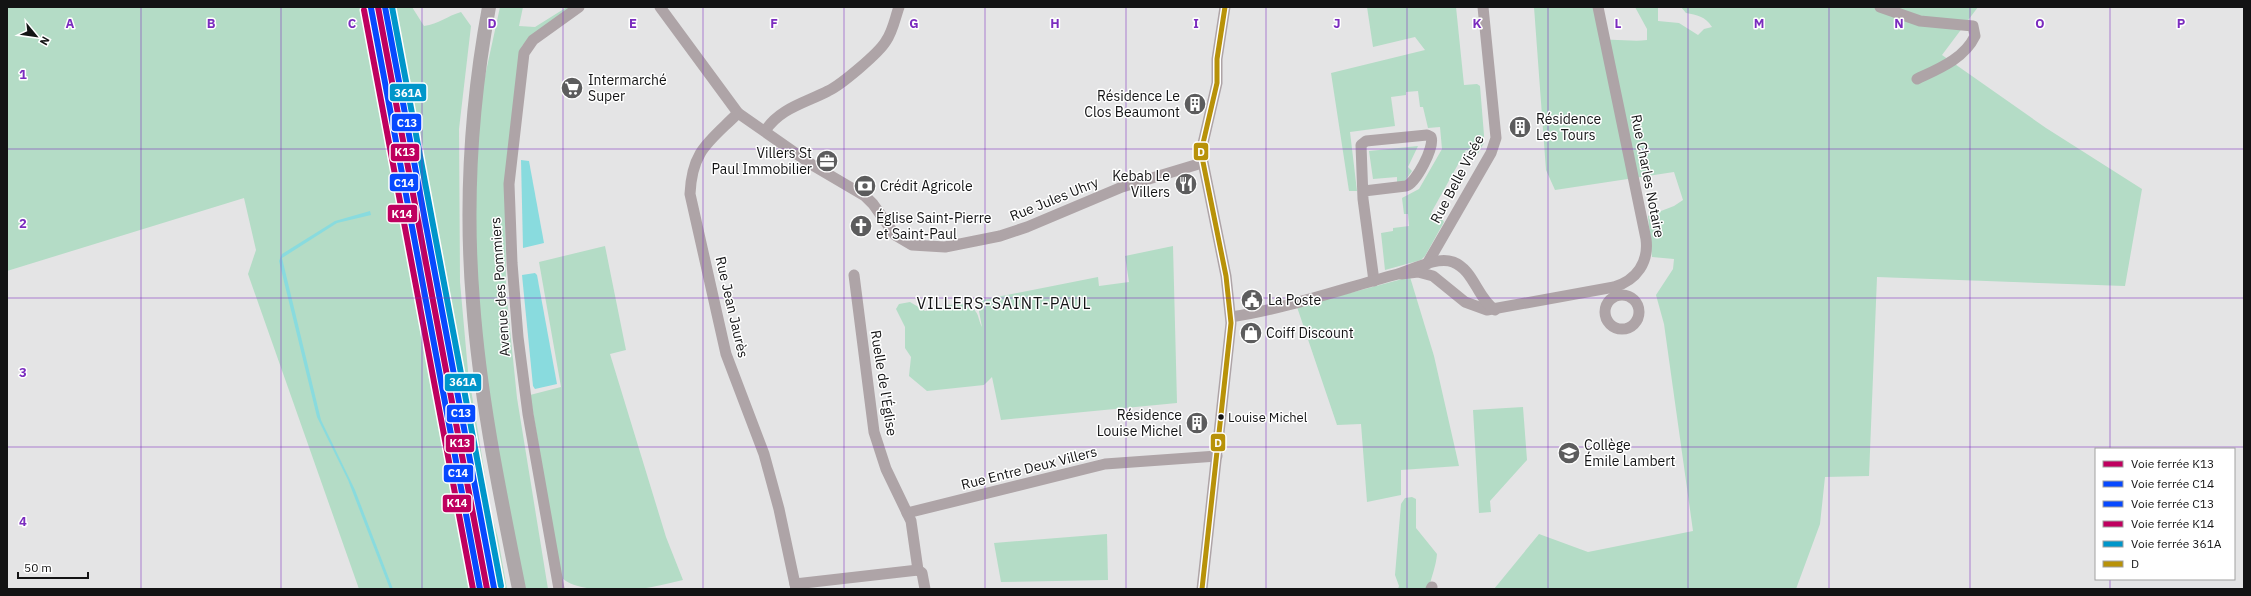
<svg xmlns="http://www.w3.org/2000/svg" width="2251" height="596" viewBox="0 0 2251 596" font-family="'IBM Plex Sans',sans-serif">
  <rect width="100%" height="100%" fill="#e4e4e5"/>
  <!-- green -->
  <g fill="#b4dcc6">
    <path d="M7 7H368L478 589H359L248 274 256 250 244 198 7 271Z"/>
    <path d="M383 7H412L424 26C439 24 447 16 461 12L471 26 459 129 460 282 468 371 491 512 498 538 507 589H492Z"/>
    <path d="M500 7H523L519 26 535 27 567 7H575L522 46 505 178 506 290 517 398 548 589H524L488 396 477 303 475 198 480 99Z"/>
    <path d="M1367 7H1456L1464 85 1477 84 1480 86 1484 135V143L1477 155 1466 150 1431 213 1442 219 1444 222 1425 256 1421 260 1385 270 1381 233 1393 231V228L1409 226 1408 214H1404L1402 198 1419 189 1442 149 1440 127 1428 128 1423 107H1420L1418 91 1406 92V95L1391 97 1395 126 1350 132 1357 191H1349L1331 73 1425 50 1415 37 1373 47Z"/>
    <path d="M1534 7H1598L1605 40C1619 39 1634 42 1647 40V29L1635 7H1658V21L1679 23 1698 35 1704 29 1712 27C1705 16 1697 15 1686 13L1681 7H1978L1942 55 2046 128 2142 189 2125 286 1877 277 1869 476 1825 477 1820 524 1796 589H1494L1539 534 1588 552 1693 531 1664 324 1656 295 1673 269 1674 259 1652 257 1648 216 1674 206 1683 200 1674 172 1555 190 1546 170Z"/>
    <path d="M1418 146 1408 167 1412 171 1405 181 1397 184V177L1373 179 1369 151Z"/>
    <path d="M605 246 626 350 610 354 666 537 683 580C669 583 654 587 640 589 621 591 574 592 561 577L530 395 561 387 539 262Z"/>
    <path d="M1173 246 1177 403 1001 420 992 377 984 385 927 391 909 376 911 357 905 348V327L896 309 899 304 910 302 925 311C939 309 965 296 976 312 979 316 979 322 982 327L977 301 1098 277 1099 286 1129 282 1125 256Z"/>
    <path d="M1410 277 1434 356 1459 466 1401 470V495L1367 502 1361 424 1337 425 1297 307Z"/>
    <path d="M1523 407 1527 460 1490 501 1491 512 1479 513 1473 410Z"/>
    <path d="M1412 497 1416 499V528L1437 554C1436 567 1431 577 1429 589H1398L1399 586 1395 575 1401 504 1405 498Z"/>
    <path d="M1107 534 1108 580 1001 582 994 543Z"/>
  </g>
  <!-- water -->
  <g fill="#89dbde">
    <path d="M521 160 529 161 544 243 523 248Z"/>
    <path d="M370 211 371 215 337 223 282 258 321 420 355 490 393 589H390L348 480 317 417 279 261 282 254 335 221Z"/>
    <path d="M535 273 537 275 557 384 535 389 533 386 522 275Z"/>
  </g>
  <g fill="none" stroke-linecap="round" stroke-linejoin="round">
    <!-- minor -->
    <g stroke="#aea4a7" stroke-width="11">
      <path d="M660 7 738 113 814 166 865 196 873 204 895 235 912 245 945 247 1000 236 1027 227 1122 187 1202 163"/>
      <path d="M1880 7 1920 21 1973 26 1975 36C1964 59 1938 69 1917 79"/>
      <path d="M738 113C709 142 692 150 690 194L726 354 764 454 779 509 796 589"/>
      <path d="M765 131C780 108 805 103 828 91 841 85 879 53 886 41 893 31 895 18 899 7"/>
      <path d="M1364 191 1406 186C1416 183 1435 147 1431 137L1427 135 1366 141 1361 145 1363 199 1374 281"/>
      <path d="M1427 264 1491 153 1496 138 1483 7"/>
      <path d="M1401 274 1418 272 1433 276 1465 302 1487 310 1614 287C1637 280 1649 262 1646 239L1598 7"/>
      <path d="M854 275 874 432 886 469 911 521 918 570 922 573 925 589"/>
      <circle cx="1622" cy="312" r="17"/>
      <path d="M1231 317C1284 309 1342 289 1394 275 1411 271 1435 256 1453 262 1474 270 1477 298 1495 310"/>
      <path d="M907 513 1105 464 1217 456"/>
      <path d="M795 584 918 570"/>
      <path d="M559 589 528 414 518 337 512 263 509 184 524 53 533 40 579 7"/>
      <path d="M1202 589 1231 323 1226 276 1201 152 1217 83V59L1225 7"/>
      <path d="M1431 589 1432 587"/>
    </g>
    <!-- major -->
    <path stroke="#aea7a9" stroke-width="14" d="M489 7C471 104 465 204 473 302 480 399 500 494 519 589"/>
    <!-- bus-1 casing -->
    <g stroke="#fff" stroke-width="8">
      <path id="bus-1" d="M1202 589 1231 323 1226 276 1201 152 1217 83V59L1225 7"/>
    </g>
    <!-- bus-1 -->
    <use href="#bus-1" stroke="#b89209" stroke-width="5"/>
    <!-- rail-1 casing -->
    <g stroke="#fff" stroke-width="9">
      <path id="rail-1" d="M378 7 487 589"/>
    </g>
    <!-- rail-2 casing -->
    <g stroke="#fff" stroke-width="9">
      <path id="rail-2" d="M371 8 480 589"/>
    </g>
    <!-- rail-3 casing -->
    <g stroke="#fff" stroke-width="9">
      <path id="rail-3" d="M385 7 494 588"/>
    </g>
    <!-- rail-4 casing -->
    <g stroke="#fff" stroke-width="9">
      <path id="rail-4" d="M364 10 473 589"/>
    </g>
    <!-- rail-5 casing -->
    <g stroke="#fff" stroke-width="9">
      <path id="rail-5" d="M392 7 501 586"/>
    </g>
    <!-- rail-1 -->
    <use href="#rail-1" stroke="#bf005f" stroke-width="6"/>
    <!-- rail-2 -->
    <use href="#rail-2" stroke="#0749ff" stroke-width="6"/>
    <!-- rail-3 -->
    <use href="#rail-3" stroke="#0749ff" stroke-width="6"/>
    <!-- rail-4 -->
    <use href="#rail-4" stroke="#bf005f" stroke-width="6"/>
    <!-- rail-5 -->
    <use href="#rail-5" stroke="#0096ca" stroke-width="6"/>
  </g>
  <!-- grid -->
  <path fill="none" stroke="#7b2cbf" stroke-width="1" stroke-opacity="0.55" d="M141 7V589M281 7V589M422 7V589M563 7V589M703 7V589M844 7V589M985 7V589M1126 7V589M1266 7V589M1407 7V589M1548 7V589M1688 7V589M1829 7V589M1970 7V589M2110 7V449M7 149H2244M7 298H2244M7 447H2244M2110 579V589"/>
  <!-- icons -->
  <defs>
    <g id="supermarket-disc" transform="scale(1.15)"><circle r="9.5" fill="#5c5c5d" stroke="#fff"/><path d="M-6-5.5h2.5l.6 2H6L4.5 2H-2.5L-4.4-4H-6ZM-1.5 3.2a1.3 1.3 0 1 0 .1 0ZM3 3.2a1.3 1.3 0 1 0 .1 0Z" fill="#fff"/></g>
    <g id="building-disc" transform="scale(1.15)"><circle r="9.5" fill="#5c5c5d" stroke="#fff"/><path d="M-4-6H4V6H1V3H-1V6H-4ZM-2.5-4.3h1.7v1.8h-1.7ZM.8-4.3h1.7v1.8H.8ZM-2.5-1h1.7V.8h-1.7ZM.8-1h1.7V.8H.8Z" fill="#fff"/></g>
    <g id="office-disc" transform="scale(1.15)"><circle r="9.5" fill="#5c5c5d" stroke="#fff"/><path d="M-6-3h4V-5.5h4V-3h4V5H-6ZM-1-4.5V-3h2v-1.5ZM-6 0V1H6V0Z" fill="#fff"/></g>
    <g id="restaurant-disc" transform="scale(1.15)"><circle r="9.5" fill="#5c5c5d" stroke="#fff"/><path d="M-5-6h1v4h1v-4h1v4h1v-4h1v5L-1.5 .5V6h-2V.5L-5-1ZM5-6V6H3V1.5H1.5Q1.5-4 5-6Z" fill="#fff"/></g>
    <g id="bank-disc" transform="scale(1.15)"><circle r="9.5" fill="#5c5c5d" stroke="#fff"/><path d="M-6-4H6V4H-6ZM0-2.3a2.3 2.3 0 1 0 0 4.6a2.3 2.3 0 1 0 0-4.6Z" fill="#fff"/></g>
    <g id="church-disc" transform="scale(1.15)"><circle r="9.5" fill="#5c5c5d" stroke="#fff"/><path d="M-1.2-6h2.4v3.5h3.3v2.4h-3.3V6h-2.4V-.1h-3.3v-2.4h3.3Z" fill="#fff"/></g>
    <g id="civic-disc" transform="scale(1.15)"><circle r="9.5" fill="#5c5c5d" stroke="#fff"/><path d="M-.6-6.5H3V-4.5H.6V-3L4-1V1h2V6H-6V1h2V-1L-.6-3ZM-1.2 2.5V6h2.4V2.5Z" fill="#fff"/></g>
    <g id="shop-disc" transform="scale(1.15)"><circle r="9.5" fill="#5c5c5d" stroke="#fff"/><path d="M-5-2.5h2.3a2.7 3.5 0 0 1 5.4 0H5L5.5 6h-11ZM-1.5-2.5h3a1.5 2.3 0 0 0-3 0Z" fill="#fff"/></g>
    <g id="school-disc" transform="scale(1.15)"><circle r="9.5" fill="#5c5c5d" stroke="#fff"/><path d="M0-5L7-2L0 1L-7-2ZM-4 1L0 2.5L4 1V4Q0 6-4 4Z" fill="#fff"/></g>
  </defs>
  <g fill-rule="evenodd">
    <use href="#supermarket-disc" x="572" y="88"/>
    <use href="#building-disc" x="1195" y="104"/>
    <use href="#building-disc" x="1520" y="127"/>
    <use href="#office-disc" x="827" y="161"/>
    <use href="#restaurant-disc" x="1186" y="184"/>
    <use href="#bank-disc" x="865" y="186"/>
    <use href="#church-disc" x="861" y="226"/>
    <use href="#civic-disc" x="1252" y="300"/>
    <use href="#shop-disc" x="1251" y="333"/>
    <use href="#building-disc" x="1197" y="423"/>
    <use href="#school-disc" x="1569" y="453"/>
  </g>
  <!-- markers -->
  <circle fill="#131314" stroke="#fff" stroke-width="1.5" cx="1221" cy="417" r="3.5"/>
  <g text-anchor="middle" dominant-baseline="central" stroke-width="3" stroke-linejoin="round" paint-order="stroke">
    <!-- bus labels -->
    <g font-size="13" fill="#131314" stroke="#fff" text-anchor="start">
      <text x="1228" y="417">Louise Michel</text>
    </g>
    <!-- poi labels -->
    <g font-size="14" fill="#131314" stroke="#fff" text-anchor="start">
      <text x="588" y="80">Intermarché<tspan x="588" dy="16">Super</tspan></text>
      <text x="1180" y="96" text-anchor="end">Résidence Le<tspan x="1180" dy="16">Clos Beaumont</tspan></text>
      <text x="1536" y="119">Résidence<tspan x="1536" dy="16">Les Tours</tspan></text>
      <text x="812" y="153" text-anchor="end">Villers St<tspan x="812" dy="16">Paul Immobilier</tspan></text>
      <text x="1170" y="176" text-anchor="end">Kebab Le<tspan x="1170" dy="16">Villers</tspan></text>
      <text x="880" y="186">Crédit Agricole</text>
      <text x="876" y="218">Église Saint-Pierre<tspan x="876" dy="16">et Saint-Paul</tspan></text>
      <text x="1268" y="300">La Poste</text>
      <text x="1266" y="333">Coiff Discount</text>
      <text x="1182" y="415" text-anchor="end">Résidence<tspan x="1182" dy="16">Louise Michel</tspan></text>
      <text x="1584" y="445">Collège<tspan x="1584" dy="16">Émile Lambert</tspan></text>
    </g>
    <!-- street labels -->
    <g font-size="14" fill="#131314" stroke="#fff">
      <text transform="translate(1648 176) rotate(79)">Rue Charles Notaire</text>
      <text transform="translate(1457 179) rotate(-62)">Rue Belle Visée</text>
      <text transform="translate(1054 199) rotate(-22)">Rue Jules Uhry</text>
      <text transform="translate(500 287) rotate(-94)">Avenue des Pommiers</text>
      <text transform="translate(732 307) rotate(77)">Rue Jean Jaurès</text>
      <text transform="translate(884 383) rotate(81)">Ruelle de l'Église</text>
      <text transform="translate(1029 468) rotate(-14)">Rue Entre Deux Villers</text>
    </g>
    <!-- quarter labels -->
    <g font-size="16" letter-spacing="1" fill="#131314" stroke="#fff">
      <text x="1004" y="303">VILLERS-SAINT-PAUL</text>
    </g>
  </g>
  <g font-size="13" text-anchor="middle" font-weight="bold" fill="#7b2cbf" stroke="#fff" stroke-width="3" stroke-linejoin="round" paint-order="stroke">
    <text x="70" y="28">A</text>
    <text x="211" y="28">B</text>
    <text x="352" y="28">C</text>
    <text x="492" y="28">D</text>
    <text x="633" y="28">E</text>
    <text x="774" y="28">F</text>
    <text x="914" y="28">G</text>
    <text x="1055" y="28">H</text>
    <text x="1196" y="28">I</text>
    <text x="1337" y="28">J</text>
    <text x="1477" y="28">K</text>
    <text x="1618" y="28">L</text>
    <text x="1759" y="28">M</text>
    <text x="1899" y="28">N</text>
    <text x="2040" y="28">O</text>
    <text x="2181" y="28">P</text>
    <text x="23" y="79">1</text>
    <text x="23" y="228">2</text>
    <text x="23" y="377">3</text>
    <text x="23" y="526">4</text>
  </g>
  <g stroke="#fff" stroke-width="1.5">
    <rect x="389" y="83" width="38" height="19" rx="4" fill="#0096ca"/>
    <rect x="391" y="113" width="31" height="19" rx="4" fill="#0749ff"/>
    <rect x="1193" y="142" width="16" height="19" rx="4" fill="#b89209"/>
    <rect x="390" y="143" width="30" height="19" rx="4" fill="#bf005f"/>
    <rect x="389" y="173" width="30" height="19" rx="4" fill="#0749ff"/>
    <rect x="387" y="204" width="31" height="19" rx="4" fill="#bf005f"/>
    <rect x="444" y="373" width="38" height="19" rx="4" fill="#0096ca"/>
    <rect x="446" y="404" width="30" height="19" rx="4" fill="#0749ff"/>
    <rect x="1210" y="433" width="16" height="19" rx="4" fill="#b89209"/>
    <rect x="445" y="434" width="30" height="19" rx="4" fill="#bf005f"/>
    <rect x="443" y="464" width="31" height="19" rx="4" fill="#0749ff"/>
    <rect x="442" y="494" width="30" height="19" rx="4" fill="#bf005f"/>
  </g>
  <g font-size="11" text-anchor="middle" font-weight="bold" fill="#fff">
    <text x="408" y="97">361A</text>
    <text x="407" y="127">C13</text>
    <text x="1201" y="156">D</text>
    <text x="405" y="156">K13</text>
    <text x="404" y="187">C14</text>
    <text x="402" y="218">K14</text>
    <text x="463" y="386">361A</text>
    <text x="461" y="417">C13</text>
    <text x="1218" y="447">D</text>
    <text x="460" y="447">K13</text>
    <text x="458" y="477">C14</text>
    <text x="457" y="507">K14</text>
  </g>
  <!-- border -->
  <rect width="2251" height="596" fill="none" stroke="#131314" stroke-width="16"/>
  <!-- legend -->
  <rect x="2095" y="448" width="140" height="132" fill="#ffffff" stroke="#a1a1a1"/>
  <rect x="2103" y="461" width="20" height="6" fill="#bf005f" stroke="#a1a1a1"/>
  <text x="2131" y="468" font-size="12" fill="#131314">Voie ferrée K13</text>
  <rect x="2103" y="481" width="20" height="6" fill="#0749ff" stroke="#a1a1a1"/>
  <text x="2131" y="488" font-size="12" fill="#131314">Voie ferrée C14</text>
  <rect x="2103" y="501" width="20" height="6" fill="#0749ff" stroke="#a1a1a1"/>
  <text x="2131" y="508" font-size="12" fill="#131314">Voie ferrée C13</text>
  <rect x="2103" y="521" width="20" height="6" fill="#bf005f" stroke="#a1a1a1"/>
  <text x="2131" y="528" font-size="12" fill="#131314">Voie ferrée K14</text>
  <rect x="2103" y="541" width="20" height="6" fill="#0096ca" stroke="#a1a1a1"/>
  <text x="2131" y="548" font-size="12" fill="#131314">Voie ferrée 361A</text>
  <rect x="2103" y="561" width="20" height="6" fill="#b89209" stroke="#a1a1a1"/>
  <text x="2131" y="568" font-size="12" fill="#131314">D</text>
  <!-- north arrow -->
  <g transform="translate(36 36) rotate(119)" stroke="#ffffff" stroke-width="3" paint-order="stroke">
  <path d="M0-3L7 15L0 10L-7 15Z" fill="#131314"/>
  <text y="-6" font-size="11" font-weight="bold" text-anchor="middle" fill="#131314">N</text>
  </g>
  <!-- scale -->
  <path d="M18 572v6h70v-6" fill="none" stroke="#131314" stroke-width="2"/>
  <text x="24" y="572" font-size="12" fill="#131314" stroke="#ffffff" stroke-width="3" paint-order="stroke">50 m</text>
</svg>
